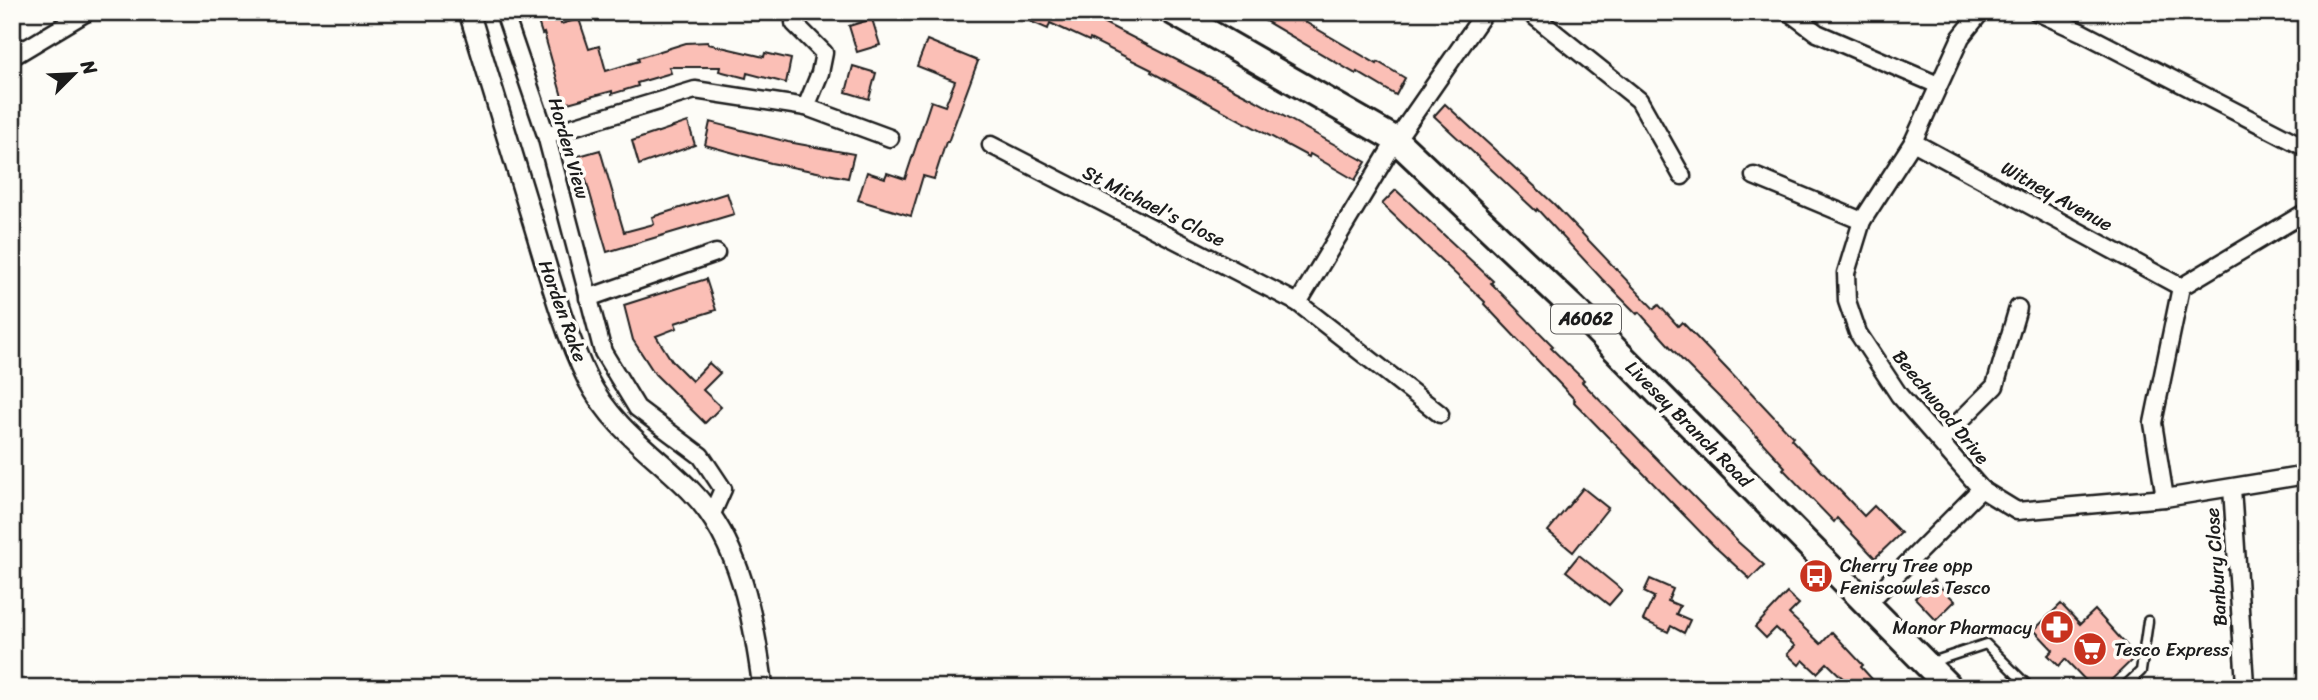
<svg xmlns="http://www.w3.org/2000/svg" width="2318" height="700" viewBox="0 0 2318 700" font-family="Sriracha,sans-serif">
  <rect width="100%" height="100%" fill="#fdfcf7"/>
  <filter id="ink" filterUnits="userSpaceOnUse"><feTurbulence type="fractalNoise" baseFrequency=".0143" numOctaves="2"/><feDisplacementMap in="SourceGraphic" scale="14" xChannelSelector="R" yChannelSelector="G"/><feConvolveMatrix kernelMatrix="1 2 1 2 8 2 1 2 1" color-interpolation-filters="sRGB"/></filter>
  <g filter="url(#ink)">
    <!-- building -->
    <g fill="#fbbfb6" stroke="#1c1c1c" stroke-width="2">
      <path d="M535 12H558L561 24 579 19 589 49 599 46 606 71 639 61 638 58 686 43 708 42V44L764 57 765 53 791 59 786 83 747 73 746 78 719 71 720 67H669L671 73 637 83 638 86 612 94V91L564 104 544 33 542 34Z"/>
      <path d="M1008 12H1083L1251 98 1366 162 1355 180 1310 154 1309 157 1151 72 1152 70 1090 39 1089 41 1050 23 1048 29Z"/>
      <path d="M1250 12H1288L1377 64 1378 62 1405 78 1396 95 1357 72 1356 74Z"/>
      <path d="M872 19 880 45 857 52 849 26Z"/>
      <path d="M927 40 978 61 948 142H946L934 179 923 176 911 216 858 200 867 172 885 178 887 173 905 179 931 101 945 106 955 81 917 66Z"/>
      <path d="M853 66 876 73 869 99 846 92Z"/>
      <path d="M1445 104 1554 204 1654 309 1659 305 1678 326 1682 322 1744 387 1745 386 1793 437 1791 439 1864 516 1874 506 1901 533 1875 558 1837 518 1834 522 1783 469 1785 467 1736 414 1683 361 1639 312 1637 314 1602 279 1537 209 1536 211 1434 116Z"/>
      <path d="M688 122 695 145 639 165 632 141Z"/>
      <path d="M710 122 788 142 854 154 848 178 771 163 705 145Z"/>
      <path d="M600 150 624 232 654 224 652 217 727 193 734 214 607 252 579 156Z"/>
      <path d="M1396 190 1493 281 1491 283 1553 346 1551 348 1584 380 1582 382 1738 542 1764 565 1750 579 1714 546 1574 402 1575 400 1484 304 1485 302 1382 204Z"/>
      <path d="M706 279 716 310 675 323 677 328 656 336 672 361 692 381 709 363 720 373 703 390 721 407 705 423 655 374 633 340 624 305Z"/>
      <path d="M1583 488 1608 508 1573 552 1548 531Z"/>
      <path d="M1579 555 1622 590 1609 605 1566 571Z"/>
      <path d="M1650 579 1673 589 1668 601 1680 606 1676 614 1690 620 1684 633 1671 626 1668 632 1643 620 1654 597 1644 592Z"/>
      <path d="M1933 580 1955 601 1936 620 1915 598Z"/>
      <path d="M1787 593 1799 604 1789 614 1804 628 1821 644 1832 632 1863 665 1861 667 1872 679 1863 688H1853L1827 663 1817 673 1803 660 1799 665 1787 654 1795 646 1776 628 1766 638 1755 627Z"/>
      <path d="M2061 604 2080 624 2095 610 2128 647 2125 650 2133 659 2103 688H2093L2065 659 2059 666 2048 655 2053 650 2034 630Z"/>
    </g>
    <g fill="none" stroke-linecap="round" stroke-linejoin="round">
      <!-- service casing -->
      <g stroke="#1c1c1c" stroke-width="13">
        <g id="service">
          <path d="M12 41 29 46"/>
          <path d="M1932 662 1986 644 2030 688"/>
          <path d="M2123 688 2141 671 2148 621"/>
        </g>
      </g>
      <!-- minor casing -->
      <g stroke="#1c1c1c" stroke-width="21">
        <g id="minor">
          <path d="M504 12 546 135 603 352 637 408 701 456 723 489 711 516"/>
          <path d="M1529 12 1639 100 1682 176"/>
          <path d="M1789 12 1817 33 1938 85"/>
          <path d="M1981 12 1961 37 1913 142 1862 221 1846 273 1847 301 1858 333 1899 395 1981 489 2017 511 2165 498 2306 475"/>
          <path d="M2037 12 2083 33 2306 148"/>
          <path d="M794 23 824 53 820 73 806 107"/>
          <path d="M12 57 87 12"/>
          <path d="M546 135 695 90 806 107 890 138"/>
          <path d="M1913 142 2181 287"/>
          <path d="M991 145 1298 303 1440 414"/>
          <path d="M1754 176 1862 221"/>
          <path d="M588 298 716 253"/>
          <path d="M1298 303 1396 140 1485 12"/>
          <path d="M1940 441 1995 386 2018 308"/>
          <path d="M2232 488 2245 684"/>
          <path d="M2165 498 2153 423 2181 287 2306 212"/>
          <path d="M1867 604 1981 489"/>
        </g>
      </g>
      <!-- tertiary casing -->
      <g stroke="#1c1c1c" stroke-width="24">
        <path id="tertiary" d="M469 12C491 83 512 154 534 225 550 278 564 331 588 380 614 430 655 454 692 492 741 543 754 620 763 688"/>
      </g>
      <!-- primary casing -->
      <g stroke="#1c1c1c" stroke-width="30">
        <path id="primary" d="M1173 12 1396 140 1590 324 1950 688"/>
      </g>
      <!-- service -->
      <use href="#service" stroke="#fdfcf7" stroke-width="8"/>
      <!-- minor -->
      <use href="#minor" stroke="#fdfcf7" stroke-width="16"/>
      <!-- tertiary -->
      <use href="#tertiary" stroke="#fdfcf7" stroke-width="19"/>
      <!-- primary -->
      <use href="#primary" stroke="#fdfcf7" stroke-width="24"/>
    </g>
  </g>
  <!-- icons -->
  <defs>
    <g id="bus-disc" transform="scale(1.75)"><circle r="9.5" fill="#c8321e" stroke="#fdfcf7"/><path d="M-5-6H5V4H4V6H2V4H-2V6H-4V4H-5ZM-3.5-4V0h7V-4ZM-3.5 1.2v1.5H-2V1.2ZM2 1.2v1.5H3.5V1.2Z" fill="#fff"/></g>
    <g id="pharmacy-disc" transform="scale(1.75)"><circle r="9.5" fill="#c8321e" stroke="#fdfcf7"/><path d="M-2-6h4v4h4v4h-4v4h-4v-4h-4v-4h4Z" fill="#fff"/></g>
    <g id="supermarket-disc" transform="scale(1.75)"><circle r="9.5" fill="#c8321e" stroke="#fdfcf7"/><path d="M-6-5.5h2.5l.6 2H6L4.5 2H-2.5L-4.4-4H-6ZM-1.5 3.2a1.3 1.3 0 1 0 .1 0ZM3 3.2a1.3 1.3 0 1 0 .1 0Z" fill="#fff"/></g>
  </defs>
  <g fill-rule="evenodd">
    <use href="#bus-disc" x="1816" y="576"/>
    <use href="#pharmacy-disc" x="2057" y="627"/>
    <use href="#supermarket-disc" x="2090" y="649"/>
  </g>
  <g text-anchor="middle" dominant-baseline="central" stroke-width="7" stroke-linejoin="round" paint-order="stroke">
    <!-- shield labels -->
    <rect fill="#fdfcf7" stroke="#605f5e" stroke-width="2" x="1551" y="304.5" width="70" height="29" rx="5"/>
    <g font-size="18" font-weight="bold" fill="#1c1c1c">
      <text x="1586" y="319">A6062</text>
    </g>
    <!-- street labels -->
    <g font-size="19" fill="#1c1c1c" stroke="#fdfcf7">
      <text transform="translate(569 148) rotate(74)">Horden View</text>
      <text transform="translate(2057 196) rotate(29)">Witney Avenue</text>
      <text transform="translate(1154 206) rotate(27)">St Michael's Close</text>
      <text transform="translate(563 311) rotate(70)">Horden Rake</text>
      <text transform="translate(1941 407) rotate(51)">Beechwood Drive</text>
      <text transform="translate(1689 424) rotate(45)">Livesey Branch Road</text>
      <text transform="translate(2216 567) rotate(-94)">Banbury Close</text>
    </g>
    <!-- poi labels -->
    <g font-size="19" fill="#1c1c1c" stroke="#fdfcf7" text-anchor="start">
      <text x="1840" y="565">Cherry Tree opp<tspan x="1840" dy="22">Feniscowles Tesco</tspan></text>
      <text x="2032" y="627" text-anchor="end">Manor Pharmacy</text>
      <text x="2114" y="649">Tesco Express</text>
    </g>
  </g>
  <!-- margin -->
  <rect width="2318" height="700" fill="none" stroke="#fdfcf7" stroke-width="42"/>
  <rect x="21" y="21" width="2276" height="658" fill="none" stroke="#1c1c1c" stroke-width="2.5" filter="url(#ink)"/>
  <!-- north arrow -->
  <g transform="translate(74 74) rotate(66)" stroke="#fdfcf7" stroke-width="5" paint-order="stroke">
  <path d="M0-5L12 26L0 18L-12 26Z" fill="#1c1c1c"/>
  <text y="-10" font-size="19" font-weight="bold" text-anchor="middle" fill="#1c1c1c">N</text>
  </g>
</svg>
